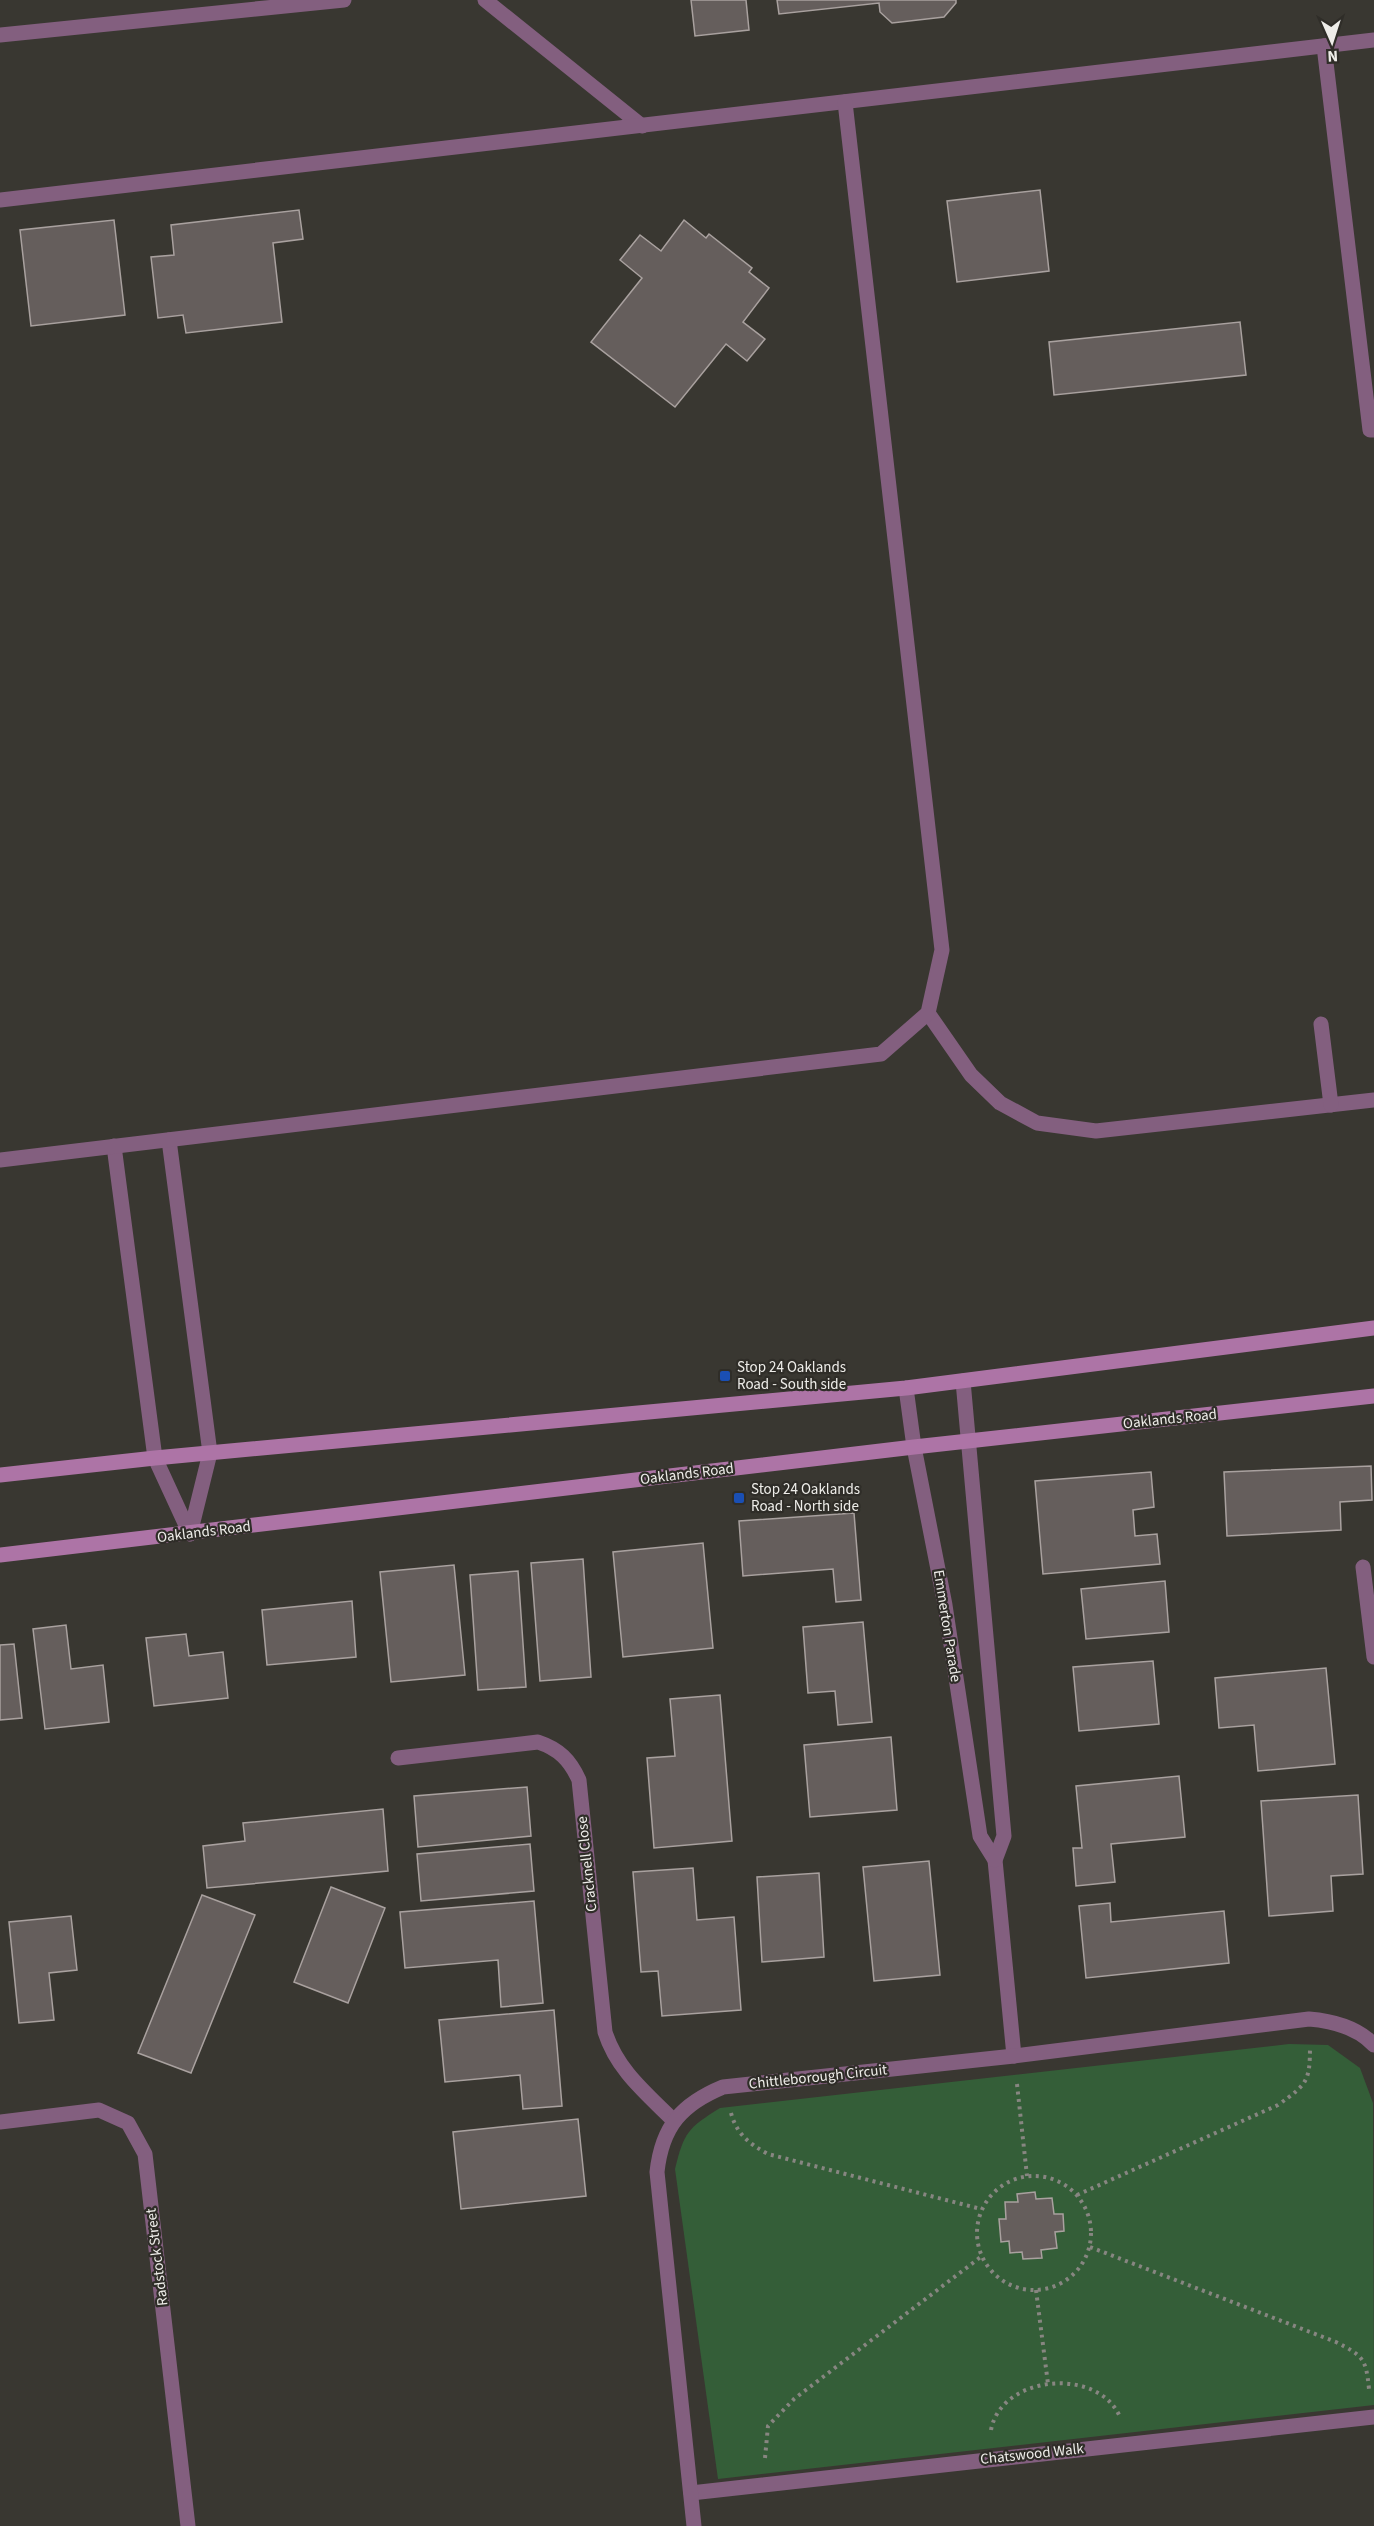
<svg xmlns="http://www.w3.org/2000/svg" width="1374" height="2526" viewBox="0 0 1374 2526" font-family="'Source Sans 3',sans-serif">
  <rect width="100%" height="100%" fill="#393731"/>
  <!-- green -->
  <path fill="#345e38" d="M1289 2044 1328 2045 1360 2068 1373 2103 1374 2405 718 2479 675 2169C684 2132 688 2128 720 2108Z"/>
  <!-- building -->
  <g fill="#655e5c" stroke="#a9a19f" stroke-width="1.5">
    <path d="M691 0H746L749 30 695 36Z"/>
    <path d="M777 0H956V3L944 17 892 23 880 12 879 3 779 14Z"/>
    <path d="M1040 190 1049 271 957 282 947 201Z"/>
    <path d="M299 210 303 239 273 243 282 322 186 333 183 315 158 318 151 257 174 255 171 225Z"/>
    <path d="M114 220 125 315 31 326 20 230Z"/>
    <path d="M684 220 706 238 709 234 752 268 749 272 769 288 743 322 765 339 747 361 726 344 675 407 591 342 642 278 620 260 640 235 661 251Z"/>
    <path d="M1240 322 1246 375 1054 395 1049 342Z"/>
    <path d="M1371 1466 1372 1500 1340 1502 1341 1530 1227 1536 1224 1472Z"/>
    <path d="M1151 1472 1154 1507 1133 1510 1135 1536 1157 1534 1160 1564 1043 1574 1035 1481Z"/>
    <path d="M854 1513 861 1600 836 1602 833 1569 743 1576 739 1521Z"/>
    <path d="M703 1543 713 1648 623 1657 613 1552Z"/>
    <path d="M583 1559 591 1677 540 1681 531 1563Z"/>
    <path d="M454 1565 465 1675 391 1682 380 1572Z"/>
    <path d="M518 1571 526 1687 478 1690 470 1575Z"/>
    <path d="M1165 1581 1169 1632 1086 1639 1081 1589Z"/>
    <path d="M352 1601 356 1657 267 1665 262 1610Z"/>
    <path d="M863 1622 872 1722 838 1725 835 1691 808 1693 803 1627Z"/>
    <path d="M66 1625 71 1669 103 1665 109 1722 45 1729 33 1629Z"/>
    <path d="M186 1634 189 1656 223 1652 228 1698 154 1706 146 1638Z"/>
    <path d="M14 1644 22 1718 0 1720V1645Z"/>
    <path d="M1153 1661 1159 1724 1079 1731 1073 1667Z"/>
    <path d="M1326 1668 1335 1764 1258 1771 1254 1725 1219 1728 1215 1678Z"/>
    <path d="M720 1695 732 1841 654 1848 647 1758 675 1756 670 1699Z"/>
    <path d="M891 1737 897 1810 810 1817 804 1745Z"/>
    <path d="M1179 1776 1185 1837 1111 1844 1115 1882 1076 1886 1073 1848H1082L1076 1786Z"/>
    <path d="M527 1787 531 1836 418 1847 414 1796Z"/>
    <path d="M1358 1795 1363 1874 1331 1876 1333 1911 1269 1916 1261 1801Z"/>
    <path d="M383 1809 388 1871 207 1888 203 1846 245 1841 243 1823Z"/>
    <path d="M530 1844 534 1891 421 1901 417 1854Z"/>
    <path d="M929 1861 940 1975 874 1981 863 1867Z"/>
    <path d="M693 1868 697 1920 734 1917 741 2010 662 2016 658 1971 641 1972 633 1872Z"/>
    <path d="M819 1873 824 1957 762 1962 757 1877Z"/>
    <path d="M331 1887 385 1908 348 2003 294 1982Z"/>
    <path d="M202 1895 255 1915 191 2073 138 2053Z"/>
    <path d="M534 1901 543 2003 501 2007 498 1960 405 1968 400 1912Z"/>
    <path d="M1110 1903 1111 1922 1224 1911 1229 1963 1086 1978 1079 1906Z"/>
    <path d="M71 1916 77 1970 49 1973 54 2020 19 2023 9 1922Z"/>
    <path d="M554 2010 562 2106 523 2109 520 2075 445 2082 439 2020Z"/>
    <path d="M578 2119 586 2196 461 2209 453 2132Z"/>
    <path d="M1035 2192 1036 2199 1052 2198 1054 2214H1063L1064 2231 1055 2232 1057 2248 1041 2250 1042 2258 1023 2259 1022 2252 1010 2253 1009 2241 1001 2242 999 2219H1006L1005 2202H1018L1017 2194Z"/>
  </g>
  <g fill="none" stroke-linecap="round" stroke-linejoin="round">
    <!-- path -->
    <g stroke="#878681" stroke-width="4" stroke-dasharray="3 4.5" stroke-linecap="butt">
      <path d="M1017 2084 1027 2176"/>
      <path d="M731 2113C737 2135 750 2144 768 2154L981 2209"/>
      <circle cx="1034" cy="2233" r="57"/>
      <path d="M1077 2195 1278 2105C1307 2084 1310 2082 1310 2046"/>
      <path d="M1090 2247 1336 2342C1363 2356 1366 2358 1369 2389"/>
      <path d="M1036 2290 1048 2384"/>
      <path d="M991 2430C1001 2375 1098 2366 1120 2417"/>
      <path d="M765 2458 768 2426 794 2399 982 2256"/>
    </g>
    <!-- lane -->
    <g stroke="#835f7f" stroke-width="15">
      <path d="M485 0 642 126"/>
      <path d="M0 35 344 0"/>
      <path d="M1324 46 1370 430H1374"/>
      <path d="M0 200 1374 40"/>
      <path d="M928 1013 971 1075 1000 1103 1037 1123 1096 1131 1374 1100"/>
      <path d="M1321 1024 1331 1105"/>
      <path d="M169 1140 210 1453 190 1534"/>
      <path d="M114 1146 155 1458 190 1534"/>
      <path d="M0 1160 881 1054 928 1013 942 950 845 102"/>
    </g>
    <!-- street -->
    <g stroke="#835f7f" stroke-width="15">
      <path d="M963 1381 1004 1836 995 1860 1014 2056"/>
      <path d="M906 1388 914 1447 945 1605 980 1836 995 1860"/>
      <path d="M1363 1567 1374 1657"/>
      <path d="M398 1758 538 1742C559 1749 570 1760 579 1780L605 2032C617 2070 646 2093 674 2121"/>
      <path d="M0 2122 99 2110 128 2123 145 2154 188 2526"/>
      <path d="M691 2493 1374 2417"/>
      <path d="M694 2526 657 2172C662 2126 682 2104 723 2087L1014 2056 1309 2019C1333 2021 1357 2027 1374 2045"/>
    </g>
    <!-- secondary -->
    <g stroke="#ad74a6" stroke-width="15">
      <path d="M0 1475 155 1458 906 1388 1374 1328"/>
      <path d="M0 1555 914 1447 1374 1396"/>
    </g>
  </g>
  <!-- markers -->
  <g fill="#1a4fb4" stroke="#2f2d28" stroke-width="2">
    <rect x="719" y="1370" width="12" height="12" rx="3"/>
    <rect x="733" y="1492" width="12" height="12" rx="3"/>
  </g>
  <g text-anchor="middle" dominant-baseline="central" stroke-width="4.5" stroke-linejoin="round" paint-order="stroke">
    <!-- poi labels -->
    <g font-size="15" fill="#eeede9" stroke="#2f2d28" text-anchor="start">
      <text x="737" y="1367">Stop 24 Oaklands<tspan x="737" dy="17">Road - South side</tspan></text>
      <text x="751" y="1489">Stop 24 Oaklands<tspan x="751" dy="17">Road - North side</tspan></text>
    </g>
    <!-- street labels -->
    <g font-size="15" fill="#eeede9" stroke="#2f2d28">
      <text transform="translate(1170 1419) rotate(-6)">Oaklands Road</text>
      <text transform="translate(687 1474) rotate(-7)">Oaklands Road</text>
      <text transform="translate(204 1532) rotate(-7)">Oaklands Road</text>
      <text transform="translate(947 1626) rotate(81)">Emmerton Parade</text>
      <text transform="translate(587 1864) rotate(-96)">Cracknell Close</text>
      <text transform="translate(818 2077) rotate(-6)">Chittleborough Circuit</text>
      <text transform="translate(157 2257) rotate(-97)">Radstock Street</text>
      <text transform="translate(1032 2454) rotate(-6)">Chatswood Walk</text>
    </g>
  </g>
  <!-- north arrow -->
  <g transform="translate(1332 42) rotate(177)" stroke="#2f2d28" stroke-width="4.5" paint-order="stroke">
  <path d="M0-4.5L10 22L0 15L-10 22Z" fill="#eeede9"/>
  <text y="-9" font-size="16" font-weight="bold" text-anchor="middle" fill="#eeede9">N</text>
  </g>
</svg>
